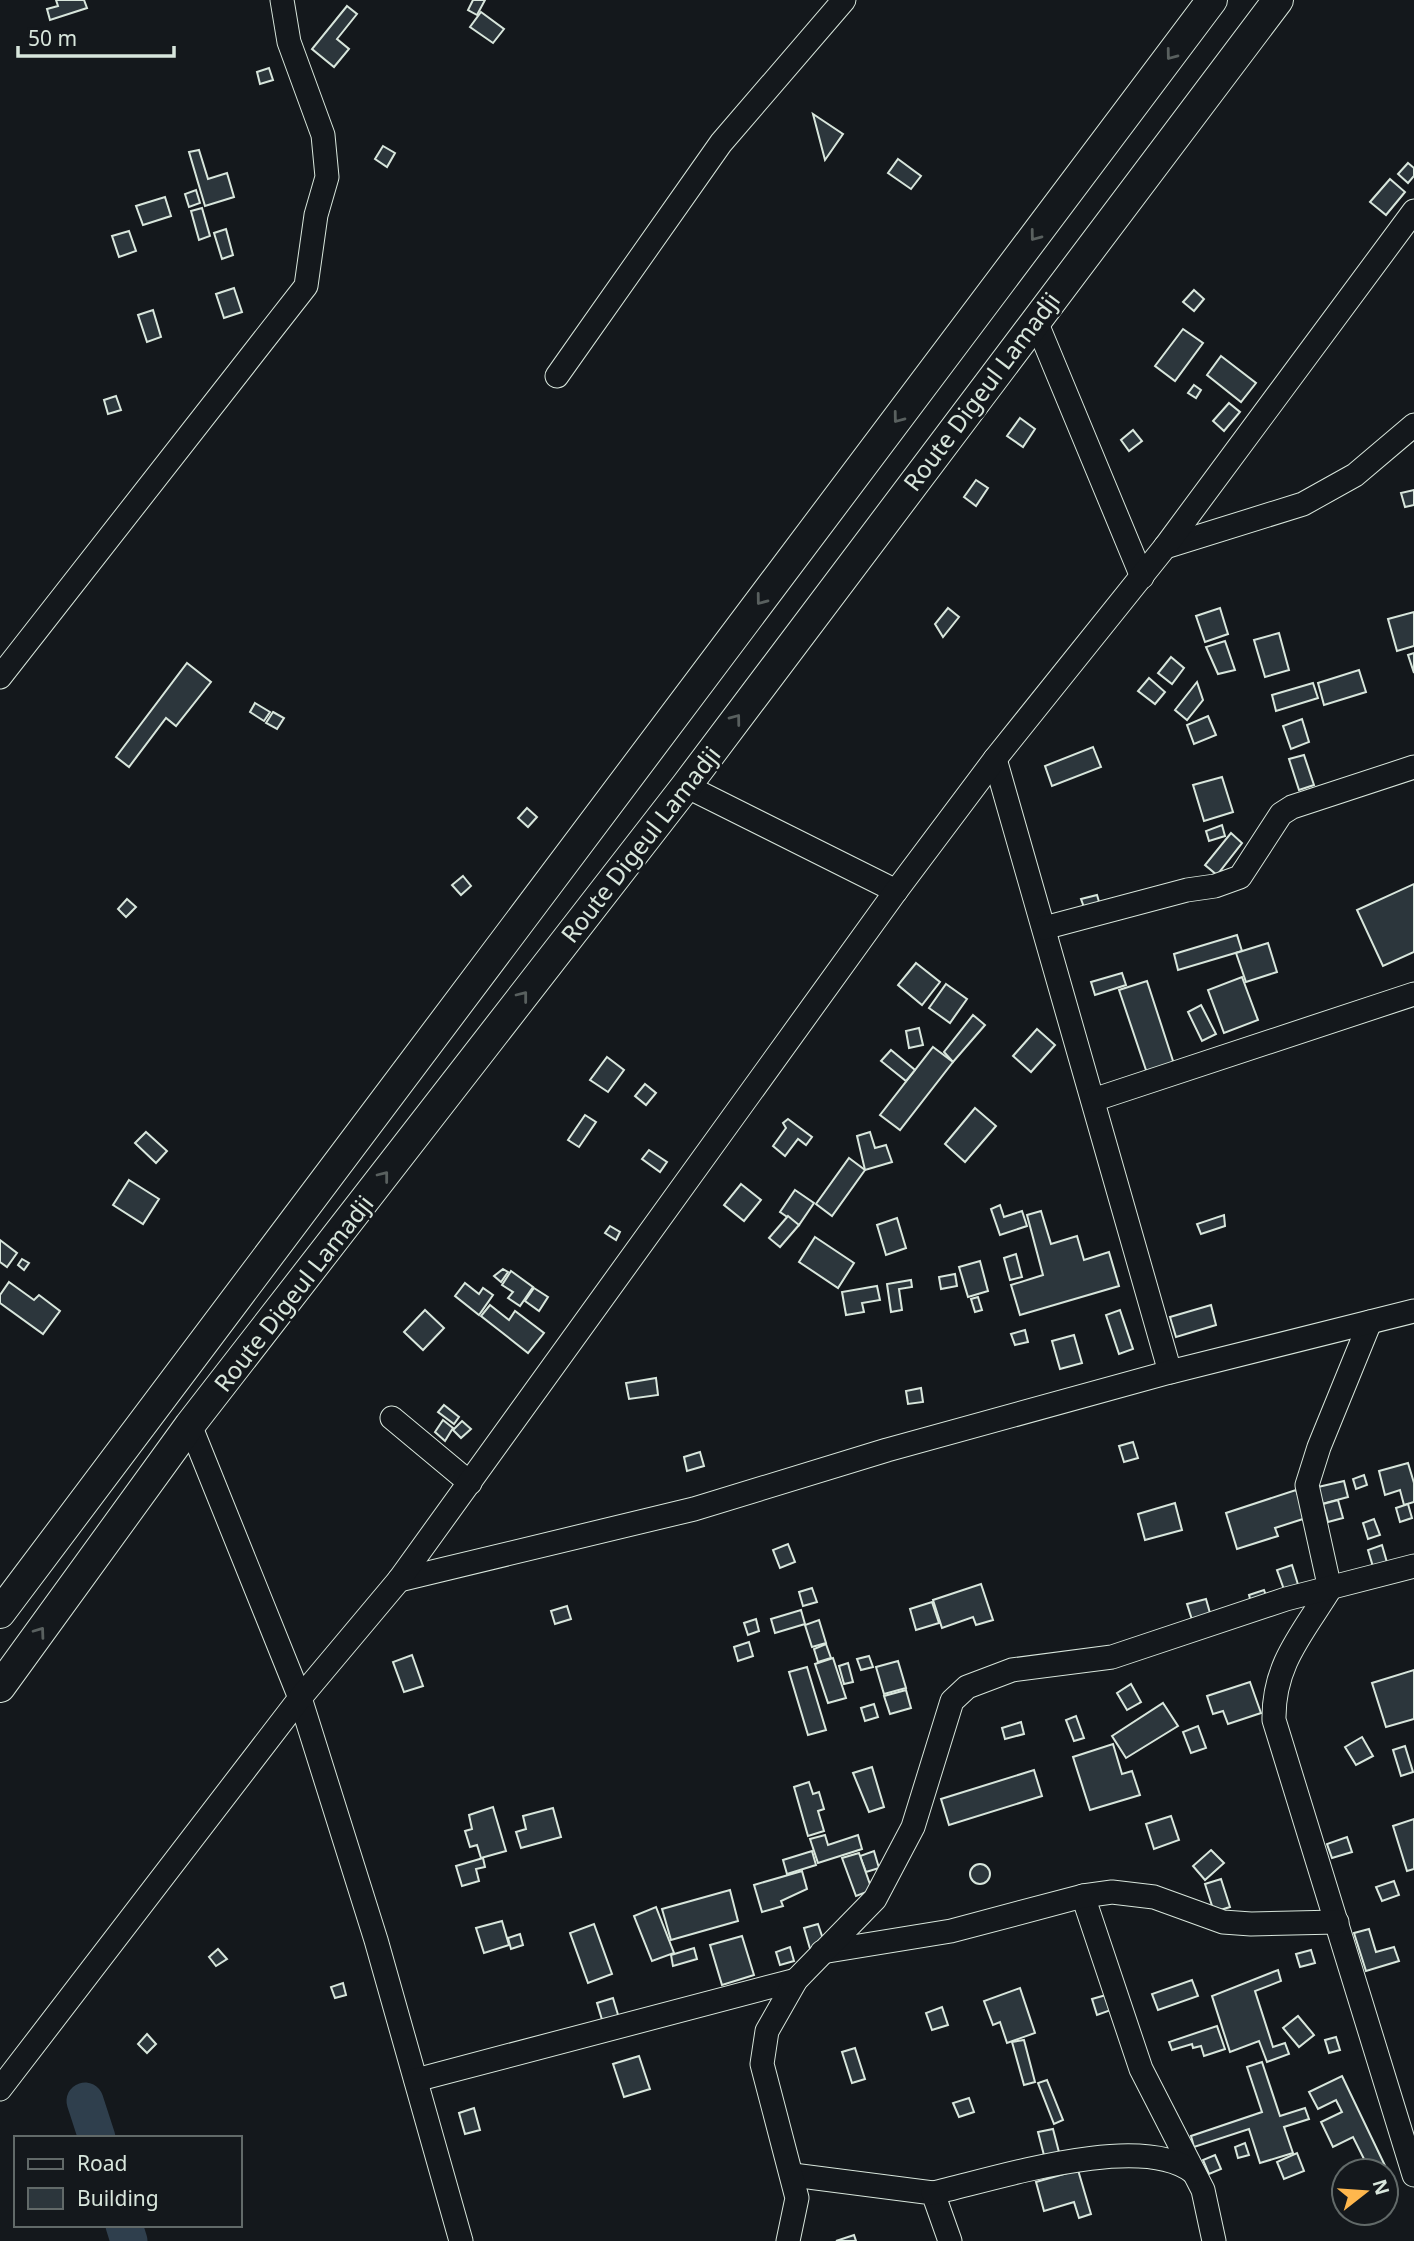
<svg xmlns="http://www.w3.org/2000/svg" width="1414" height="2241" viewBox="0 0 1414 2241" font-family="'Noto Sans',sans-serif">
  <rect width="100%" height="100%" fill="#14181c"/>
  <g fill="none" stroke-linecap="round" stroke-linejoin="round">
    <!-- river -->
    <g stroke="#2f3f4d" stroke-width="37">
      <path d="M85 2101 97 2138"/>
      <path d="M124 2225 129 2241"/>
    </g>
  </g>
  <!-- building -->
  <g fill="#2c363c" stroke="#d8e6dc" stroke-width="2">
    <path d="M56 0H84L87 8 50 20 47 9 58 6Z"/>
    <path d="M473 0H485L477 15 468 10Z"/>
    <path d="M347 6 357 14 337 39 349 49 334 67 312 49Z"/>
    <path d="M481 12 504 29 493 43 470 27Z"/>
    <path d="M269 68 273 80 260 84 257 72Z"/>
    <path d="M813 114 843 134 825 160Z"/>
    <path d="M383 146 395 153 387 167 375 159Z"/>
    <path d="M199 150 208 179 227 173 234 197 205 206 189 152Z"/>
    <path d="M898 159 921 176 911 189 888 173Z"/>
    <path d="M1408 163 1414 168V176L1408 183 1398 174Z"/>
    <path d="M1390 179 1405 192 1386 215 1370 202Z"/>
    <path d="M196 190 200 203 189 207 185 194Z"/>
    <path d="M165 197 171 216 143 225 136 206Z"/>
    <path d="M202 208 210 236 199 240 191 211Z"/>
    <path d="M226 229 233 255 222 259 214 233Z"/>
    <path d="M129 231 136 251 119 257 112 236Z"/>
    <path d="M234 288 242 312 224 318 216 294Z"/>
    <path d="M1194 290 1204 299 1194 311 1183 302Z"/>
    <path d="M153 310 161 337 147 342 138 315Z"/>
    <path d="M1183 329 1203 343 1175 381 1155 366Z"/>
    <path d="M1221 356 1256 383 1241 402 1207 375Z"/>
    <path d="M1194 385 1201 390 1196 398 1188 393Z"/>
    <path d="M116 396 121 410 108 414 104 400Z"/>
    <path d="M1229 403 1240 412 1224 431 1213 421Z"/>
    <path d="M1020 418 1035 429 1023 447 1007 436Z"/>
    <path d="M1133 430 1142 441 1129 451 1121 440Z"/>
    <path d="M976 480 988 488 976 506 964 497Z"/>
    <path d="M1414 490V505L1405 507 1401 493Z"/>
    <path d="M948 608 959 617 943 637 935 624Z"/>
    <path d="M1220 608 1228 634 1205 642 1196 616Z"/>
    <path d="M1414 612V646L1397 651 1388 619Z"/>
    <path d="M1279 633 1289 670 1265 677 1254 640Z"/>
    <path d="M1225 641 1235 670 1218 674 1206 647Z"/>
    <path d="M1414 653V673L1408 655Z"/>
    <path d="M1171 657 1184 668 1172 684 1158 673Z"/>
    <path d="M187 663 211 682 176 726 166 718 129 767 116 757Z"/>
    <path d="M1359 670 1366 692 1324 705 1318 683Z"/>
    <path d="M1149 678 1165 692 1155 704 1138 691Z"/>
    <path d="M1197 682 1203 700 1187 720 1175 710Z"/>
    <path d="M1313 683 1318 698 1276 711 1272 695Z"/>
    <path d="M255 703 270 712 264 721 250 712Z"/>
    <path d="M273 712 284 718 277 729 266 723Z"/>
    <path d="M1208 716 1216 735 1194 744 1187 725Z"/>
    <path d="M1302 719 1309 742 1291 749 1283 726Z"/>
    <path d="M1093 747 1101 767 1052 786 1045 766Z"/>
    <path d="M1304 755 1314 785 1299 790 1289 759Z"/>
    <path d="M1222 777 1233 812 1204 821 1193 785Z"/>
    <path d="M527 808 537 817 528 827 518 818Z"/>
    <path d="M1222 825 1225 836 1209 841 1206 831Z"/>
    <path d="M1231 833 1242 843 1217 875 1205 865Z"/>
    <path d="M463 876 471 886 461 895 452 885Z"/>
    <path d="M1414 884V952L1383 966 1357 910Z"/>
    <path d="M1097 895 1100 905 1085 910 1081 899Z"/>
    <path d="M127 899 136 907 126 917 118 909Z"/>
    <path d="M1237 935 1242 951 1178 970 1174 954Z"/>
    <path d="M1268 943 1277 972 1246 982 1236 953Z"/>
    <path d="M916 963 940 982 922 1005 898 985Z"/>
    <path d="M1122 973 1126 985 1095 995 1091 982Z"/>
    <path d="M1242 977 1258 1020 1224 1033 1208 990Z"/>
    <path d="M1147 981 1174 1064 1147 1073 1119 990Z"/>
    <path d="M946 984 967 999 950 1023 929 1008Z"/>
    <path d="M1201 1005 1216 1034 1202 1041 1188 1012Z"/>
    <path d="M973 1015 985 1025 953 1062 944 1052Z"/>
    <path d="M919 1028 923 1045 909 1048 906 1031Z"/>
    <path d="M1037 1029 1055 1045 1031 1072 1013 1056Z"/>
    <path d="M933 1047 953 1062 900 1130 880 1115Z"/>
    <path d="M891 1050 915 1070 906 1081 881 1061Z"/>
    <path d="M607 1057 624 1070 608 1092 590 1080Z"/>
    <path d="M645 1084 656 1093 646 1105 635 1096Z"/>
    <path d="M975 1108 996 1126 965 1162 945 1144Z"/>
    <path d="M585 1115 596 1122 579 1147 568 1140Z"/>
    <path d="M788 1119 812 1137 806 1145 798 1139 785 1156 773 1146 786 1128 783 1123Z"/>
    <path d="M146 1132 167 1151 156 1163 135 1143Z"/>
    <path d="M870 1132 875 1148 886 1145 892 1162 865 1170 857 1136Z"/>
    <path d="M649 1150 667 1162 660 1172 642 1159Z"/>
    <path d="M849 1158 865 1170 832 1216 816 1204Z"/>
    <path d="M129 1180 159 1199 143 1224 113 1205Z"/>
    <path d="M741 1184 761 1200 744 1221 724 1205Z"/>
    <path d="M795 1190 814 1203 799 1225 780 1212Z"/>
    <path d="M1000 1205 1004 1217 1022 1211 1027 1226 1000 1235 991 1209Z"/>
    <path d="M1041 1211 1051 1244 1077 1236 1084 1260 1109 1252 1119 1286 1020 1315 1011 1285 1043 1275 1027 1215Z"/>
    <path d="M1224 1215 1225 1226 1201 1234 1197 1224Z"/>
    <path d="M788 1216 799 1225 780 1247 769 1238Z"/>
    <path d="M897 1218 906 1248 886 1255 877 1225Z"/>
    <path d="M610 1226 620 1232 616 1240 605 1233Z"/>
    <path d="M815 1237 854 1263 838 1288 799 1262Z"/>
    <path d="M0 1240 17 1253 7 1267 0 1262Z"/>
    <path d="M1016 1254 1022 1277 1010 1280 1004 1258Z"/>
    <path d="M22 1259 29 1263 24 1270 18 1265Z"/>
    <path d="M980 1261 988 1291 968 1297 959 1267Z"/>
    <path d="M503 1269 508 1272 501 1282 494 1276Z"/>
    <path d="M511 1271 533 1287 520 1306 508 1298 513 1292 502 1285Z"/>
    <path d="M955 1274 957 1286 941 1289 939 1277Z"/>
    <path d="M911 1280 912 1287 899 1289 902 1310 891 1312 887 1284Z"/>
    <path d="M9 1282 34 1300 39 1295 60 1311 43 1334 0 1303V1295Z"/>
    <path d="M465 1283 479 1294 483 1288 493 1295 479 1315 455 1296Z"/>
    <path d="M877 1286 880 1300 862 1303 864 1312 846 1315 842 1292Z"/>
    <path d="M534 1288 548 1297 539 1311 525 1301Z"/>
    <path d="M978 1297 982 1310 975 1312 971 1299Z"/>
    <path d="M490 1305 509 1320 515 1311 544 1333 528 1353 481 1316Z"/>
    <path d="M1211 1305 1216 1325 1176 1337 1170 1317Z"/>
    <path d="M425 1310 444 1328 423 1350 404 1332Z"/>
    <path d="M1120 1310 1133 1349 1119 1354 1106 1315Z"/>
    <path d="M1025 1330 1028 1342 1015 1345 1011 1334Z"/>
    <path d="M1074 1335 1082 1363 1060 1369 1052 1341Z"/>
    <path d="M656 1378 658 1395 629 1399 626 1383Z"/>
    <path d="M921 1388 923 1402 908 1404 906 1391Z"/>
    <path d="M444 1405 459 1417 454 1424 438 1412Z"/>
    <path d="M443 1420 453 1428 445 1441 435 1432Z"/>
    <path d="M462 1421 471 1429 461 1438 453 1430Z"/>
    <path d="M1133 1442 1138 1458 1124 1462 1119 1446Z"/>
    <path d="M700 1452 704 1466 687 1471 684 1457Z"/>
    <path d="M1408 1463 1414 1483V1502L1404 1505 1400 1490 1385 1495 1379 1471Z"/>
    <path d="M1364 1475 1367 1485 1356 1489 1353 1479Z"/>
    <path d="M1344 1481 1348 1497 1322 1504 1318 1487Z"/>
    <path d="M1296 1490 1306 1518 1275 1528 1278 1536 1237 1549 1226 1513Z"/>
    <path d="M1338 1500 1343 1518 1328 1522 1323 1504Z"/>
    <path d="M1175 1503 1182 1530 1145 1540 1138 1514Z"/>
    <path d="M1408 1504 1412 1518 1400 1522 1396 1508Z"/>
    <path d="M1374 1519 1380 1535 1368 1539 1363 1523Z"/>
    <path d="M788 1544 795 1562 780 1568 773 1550Z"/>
    <path d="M1382 1545 1388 1566 1374 1570 1368 1550Z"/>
    <path d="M1292 1565 1300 1591 1286 1595 1277 1570Z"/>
    <path d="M981 1584 993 1620 976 1625 973 1617 942 1628 933 1600Z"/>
    <path d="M812 1588 817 1602 803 1606 799 1592Z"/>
    <path d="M1264 1590 1268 1601 1252 1606 1249 1595Z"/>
    <path d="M1206 1599 1212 1620 1194 1626 1187 1604Z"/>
    <path d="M932 1602 939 1623 916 1630 910 1609Z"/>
    <path d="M567 1606 571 1619 555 1624 551 1611Z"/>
    <path d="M801 1610 805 1624 775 1633 771 1619Z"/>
    <path d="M756 1619 759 1631 748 1635 744 1623Z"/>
    <path d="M819 1620 826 1643 812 1647 805 1625Z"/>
    <path d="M749 1642 753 1656 738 1661 734 1647Z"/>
    <path d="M826 1644 831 1658 818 1662 814 1649Z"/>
    <path d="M412 1655 423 1686 404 1692 393 1662Z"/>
    <path d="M869 1656 873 1667 861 1670 857 1659Z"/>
    <path d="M833 1658 846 1698 828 1703 815 1664Z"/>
    <path d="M898 1661 906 1688 884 1694 876 1667Z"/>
    <path d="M848 1663 853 1682 844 1684 839 1666Z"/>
    <path d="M807 1667 826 1730 808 1735 789 1672Z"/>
    <path d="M1414 1670V1719L1386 1727 1372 1683Z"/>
    <path d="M1250 1682 1261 1713 1228 1724 1223 1711 1213 1714 1207 1696Z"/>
    <path d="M1131 1684 1141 1702 1127 1710 1117 1693Z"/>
    <path d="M906 1690 911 1708 890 1714 884 1696Z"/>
    <path d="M1163 1703 1178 1726 1126 1758 1112 1736Z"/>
    <path d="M874 1704 878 1717 865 1721 861 1708Z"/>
    <path d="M1076 1716 1084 1738 1074 1741 1066 1720Z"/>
    <path d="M1021 1722 1024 1734 1005 1739 1002 1728Z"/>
    <path d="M1198 1726 1206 1748 1191 1753 1183 1732Z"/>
    <path d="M1362 1737 1373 1756 1356 1765 1345 1747Z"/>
    <path d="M1113 1744 1122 1774 1132 1771 1140 1795 1090 1810 1073 1757Z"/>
    <path d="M1405 1746 1413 1772 1401 1776 1393 1750Z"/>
    <path d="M872 1767 884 1807 869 1812 853 1773Z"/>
    <path d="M1034 1770 1042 1796 949 1825 941 1799Z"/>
    <path d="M809 1782 813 1794 819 1792 824 1809 818 1811 824 1831 808 1836 794 1787Z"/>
    <path d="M493 1807 506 1851 481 1858 477 1845 470 1847 465 1831 472 1829 469 1815Z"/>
    <path d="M553 1808 561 1837 521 1848 516 1832 526 1829 523 1816Z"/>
    <path d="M1171 1816 1179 1840 1154 1849 1146 1824Z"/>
    <path d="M1414 1819V1869L1407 1871 1393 1826Z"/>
    <path d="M825 1835 828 1845 858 1835 862 1849 818 1863 810 1839Z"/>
    <path d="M1347 1837 1352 1852 1332 1858 1327 1844Z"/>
    <path d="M1211 1850 1224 1863 1205 1880 1193 1866Z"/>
    <path d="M812 1851 816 1865 787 1874 783 1860Z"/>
    <path d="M874 1851 879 1868 866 1872 860 1856Z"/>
    <path d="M859 1853 872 1890 856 1896 842 1858Z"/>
    <path d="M483 1858 485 1867 476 1869 479 1881 462 1886 456 1866Z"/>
    <circle cx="980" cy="1874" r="10"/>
    <path d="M802 1871 807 1889 781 1901 783 1906 762 1912 754 1885Z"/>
    <path d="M1221 1879 1230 1907 1214 1912 1205 1884Z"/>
    <path d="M1394 1881 1399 1895 1382 1901 1376 1887Z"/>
    <path d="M730 1890 738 1921 671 1940 662 1909Z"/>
    <path d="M656 1907 674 1953 652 1961 634 1916Z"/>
    <path d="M502 1921 509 1945 484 1953 476 1928Z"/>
    <path d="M594 1924 612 1974 588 1983 570 1933Z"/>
    <path d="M818 1924 826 1948 811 1952 804 1928Z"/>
    <path d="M1369 1929 1376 1952 1394 1947 1399 1961 1366 1971 1354 1933Z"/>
    <path d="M520 1934 523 1945 511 1949 508 1938Z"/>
    <path d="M742 1936 754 1975 722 1985 710 1945Z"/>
    <path d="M790 1947 794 1961 780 1965 776 1952Z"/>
    <path d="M694 1948 697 1959 673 1966 671 1955Z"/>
    <path d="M218 1949 227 1959 216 1966 209 1957Z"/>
    <path d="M1311 1950 1315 1963 1300 1967 1296 1954Z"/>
    <path d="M1278 1970 1281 1981 1255 1991 1273 2047 1285 2043 1289 2054 1267 2062 1259 2041 1230 2052 1212 1996Z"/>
    <path d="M1192 1980 1198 1996 1158 2010 1152 1994Z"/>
    <path d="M343 1983 346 1995 335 1998 331 1987Z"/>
    <path d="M1020 1988 1035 2033 1007 2043 1000 2022 993 2025 984 2001Z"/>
    <path d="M1106 1995 1111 2010 1097 2015 1092 1999Z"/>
    <path d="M613 1998 619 2018 603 2023 597 2003Z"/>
    <path d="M942 2007 948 2025 932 2030 926 2013Z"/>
    <path d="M1298 2016 1314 2035 1299 2047 1283 2028Z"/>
    <path d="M1217 2026 1225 2049 1204 2056 1201 2046 1193 2048 1192 2044 1172 2050 1169 2042Z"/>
    <path d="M147 2034 156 2044 147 2053 138 2044Z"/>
    <path d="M1336 2037 1340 2050 1329 2053 1325 2040Z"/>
    <path d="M1024 2040 1035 2082 1024 2085 1012 2042Z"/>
    <path d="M855 2048 865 2079 852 2083 842 2052Z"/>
    <path d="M639 2056 650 2089 624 2097 613 2064Z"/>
    <path d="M1262 2062 1280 2116 1305 2108 1309 2119 1284 2127 1293 2153 1260 2163 1249 2129 1194 2147 1191 2136 1262 2112 1247 2067Z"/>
    <path d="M1342 2076 1389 2174 1386 2175V2171H1370L1353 2137 1333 2147 1321 2122 1342 2112 1336 2100 1318 2109 1309 2092Z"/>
    <path d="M1047 2080 1063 2120 1054 2124 1038 2083Z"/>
    <path d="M969 2098 974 2112 959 2117 953 2103Z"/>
    <path d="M474 2108 480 2130 465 2134 459 2113Z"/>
    <path d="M1053 2129 1061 2160 1046 2163 1038 2132Z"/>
    <path d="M1245 2143 1249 2155 1238 2158 1235 2147Z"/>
    <path d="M1297 2153 1304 2171 1284 2179 1277 2162Z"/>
    <path d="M1215 2155 1221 2169 1209 2174 1203 2160Z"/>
    <path d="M1078 2170 1091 2214 1079 2218 1074 2202 1044 2211 1036 2182Z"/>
    <path d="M854 2235 856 2241H836Z"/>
  </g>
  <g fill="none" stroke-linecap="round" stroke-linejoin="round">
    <!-- minor casing -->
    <g stroke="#d8e6dc" stroke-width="25">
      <g id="minor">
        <path d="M1035 319 1142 577"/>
        <path d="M557 376 721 143 844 0"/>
        <path d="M1165 547 1303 504 1355 475 1414 425"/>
        <path d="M0 677 306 286 316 215 327 177 323 135 289 42 282 0"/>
        <path d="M995 759 1170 1372"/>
        <path d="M686 786 896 891"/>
        <path d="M1044 928 1187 890 1215 886 1240 877 1281 814 1292 807 1414 767"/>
        <path d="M1093 1100 1414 994"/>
        <path d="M1370 1322 1319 1447 1307 1485 1330 1589C1302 1634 1273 1665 1274 1720L1414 2175"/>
        <path d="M392 1418 470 1483"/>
        <path d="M190 1425 300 1698 376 1940 461 2241"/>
        <path d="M399 1580 694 1509 887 1450 1170 1372 1414 1311"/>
        <path d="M1083 1896 1141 2069 1203 2190 1214 2241"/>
        <path d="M822 1952 951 1931 1083 1896 1112 1892 1154 1897 1223 1922 1251 1924 1337 1922"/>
        <path d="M416 2080 796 1980"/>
        <path d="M0 2089 300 1698 399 1580 896 891 995 759 1165 547 1414 211"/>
        <path d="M793 2175 933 2193 950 2241"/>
        <path d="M933 2193C995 2179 1140 2131 1193 2172"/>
        <path d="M788 2241 797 2198 762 2064 767 2031 796 1980 875 1899 913 1827 952 1701 967 1687 1012 1670 1112 1657 1286 1599 1414 1566"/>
      </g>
    </g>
    <!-- major casing -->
    <g stroke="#d8e6dc" stroke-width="32">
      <g id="major">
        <path d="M0 1613 1212 0"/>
        <path d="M0 1687 190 1425 686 786 1278 0"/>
      </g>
    </g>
    <!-- minor -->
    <use href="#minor" stroke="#14181c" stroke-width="23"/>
    <!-- major -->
    <use href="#major" stroke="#14181c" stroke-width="30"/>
  </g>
  <!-- one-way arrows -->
  <defs><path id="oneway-chevron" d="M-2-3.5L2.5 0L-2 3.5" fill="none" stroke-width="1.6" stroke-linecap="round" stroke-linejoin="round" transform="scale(1.75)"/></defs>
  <g stroke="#59605f">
    <use href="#oneway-chevron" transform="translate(1171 55) rotate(127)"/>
    <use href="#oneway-chevron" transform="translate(1035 236) rotate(127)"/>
    <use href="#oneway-chevron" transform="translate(898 418) rotate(127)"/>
    <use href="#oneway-chevron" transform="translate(761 600) rotate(127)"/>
    <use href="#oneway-chevron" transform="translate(736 719) rotate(-53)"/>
    <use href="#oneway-chevron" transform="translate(523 996) rotate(-52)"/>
    <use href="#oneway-chevron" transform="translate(384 1176) rotate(-52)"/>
    <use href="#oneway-chevron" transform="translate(40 1632) rotate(-54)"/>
  </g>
  <g text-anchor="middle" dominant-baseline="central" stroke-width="5" stroke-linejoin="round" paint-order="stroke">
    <!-- street labels -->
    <g font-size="24" fill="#d8e6dc" stroke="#14181c">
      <text transform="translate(981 391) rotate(-53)">Route Digeul Lamadji</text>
      <text transform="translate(640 844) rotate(-52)">Route Digeul Lamadji</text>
      <text transform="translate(293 1293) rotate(-52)">Route Digeul Lamadji</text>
    </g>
  </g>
  <!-- legend -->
  <rect x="14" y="2136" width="228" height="91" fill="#14181c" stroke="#626a69" stroke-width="2"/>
  <rect x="28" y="2159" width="35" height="10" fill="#14181c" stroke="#626a69" stroke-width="2"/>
  <text x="77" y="2171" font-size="21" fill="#d8e6dc">Road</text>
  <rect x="28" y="2188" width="35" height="21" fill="#2c363c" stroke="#626a69" stroke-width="2"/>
  <text x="77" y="2206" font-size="21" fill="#d8e6dc">Building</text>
  <!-- north arrow -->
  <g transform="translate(1365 2192) rotate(73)"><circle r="33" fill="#14181c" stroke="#626a69" stroke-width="2"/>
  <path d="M0-5L12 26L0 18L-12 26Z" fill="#ffb74d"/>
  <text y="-10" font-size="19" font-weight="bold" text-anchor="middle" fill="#d8e6dc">N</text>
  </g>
  <!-- scale -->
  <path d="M18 46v10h156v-10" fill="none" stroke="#d8e6dc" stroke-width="3.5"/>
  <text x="28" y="46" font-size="21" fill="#d8e6dc" stroke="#14181c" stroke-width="5" paint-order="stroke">50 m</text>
</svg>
